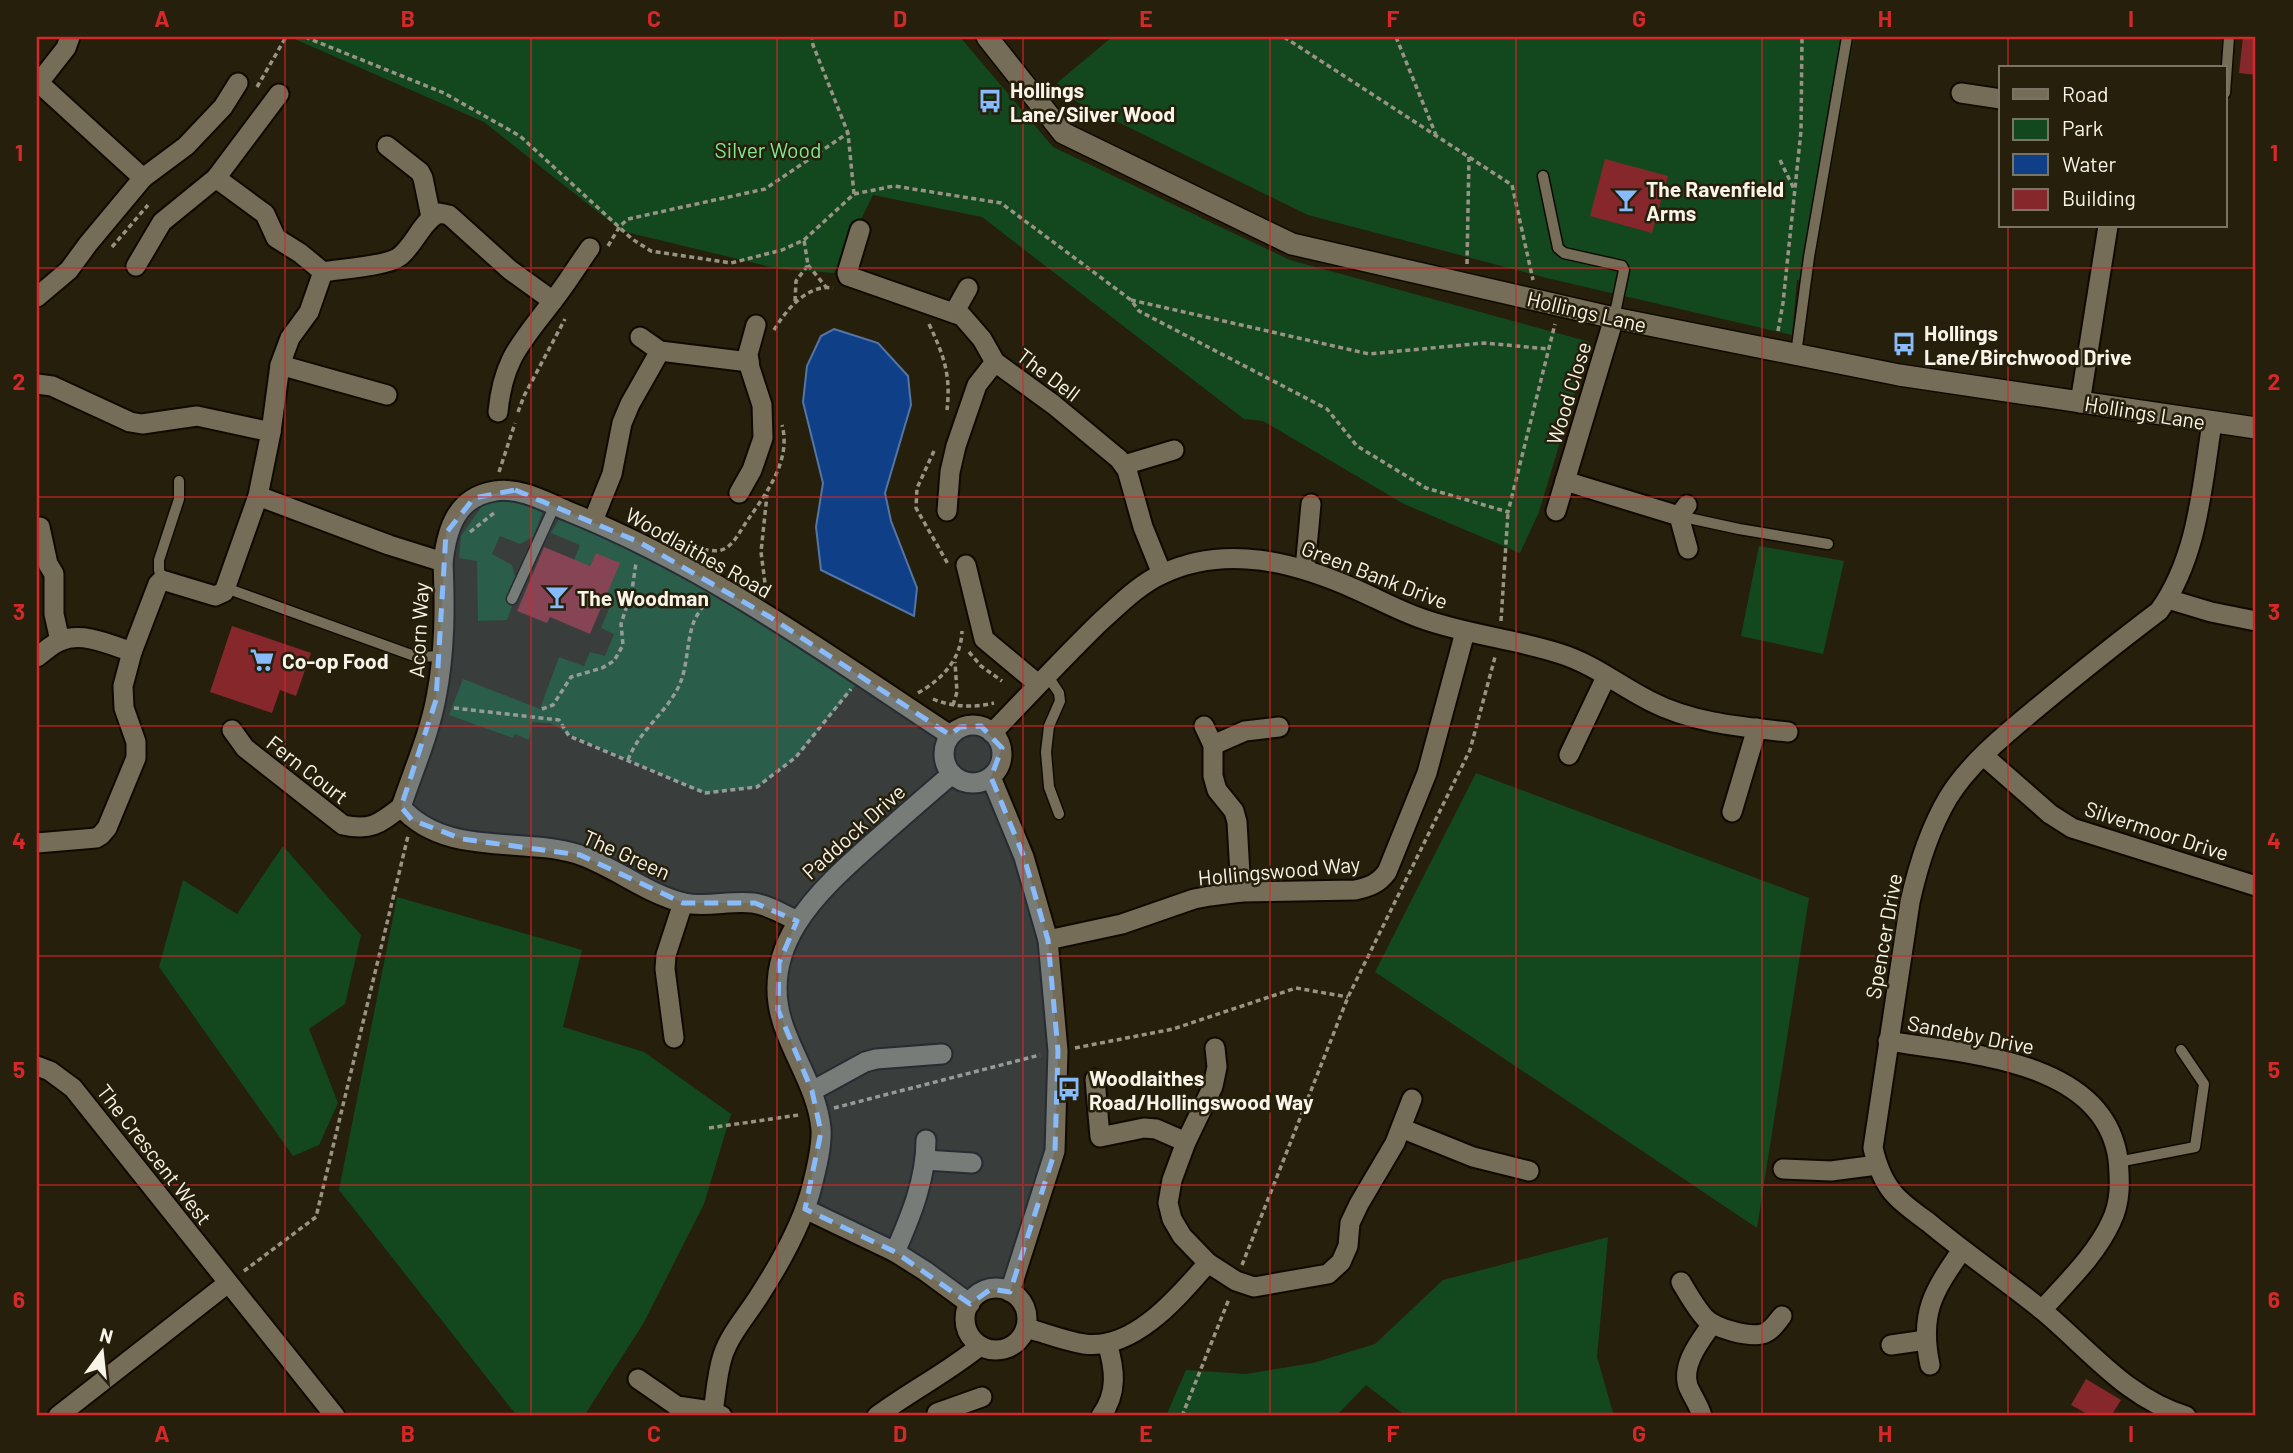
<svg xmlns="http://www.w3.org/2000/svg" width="2293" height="1453" viewBox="0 0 2293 1453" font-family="Barlow,sans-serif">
  <rect width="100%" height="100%" fill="#261f0c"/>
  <!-- green -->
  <g fill="#13481f">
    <path d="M290 37H960L1053 147 1290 260 1590 342 1539 512 1520 553 1404 504 1263 421 1244 419 982 217 873 195 834 273 779 269 622 231 484 122Z"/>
    <path d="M1112 37H1854L1811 281 1797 280 1792 335 1551 279 1308 215 1075 101 1057 83Z"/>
    <path d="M515 490 545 506 533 537 520 544 500 536 492 554 512 565 518 589 507 620 478 621 477 561 459 558 461 536 482 506Z"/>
    <path d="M565 509 862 677 796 757 757 787 705 793 573 736 550 723 532 722 529 740 515 734 513 738 449 715 463 679 540 709 559 657 584 666 590 652 605 656 614 634 601 628 611 604 604 600 619 563 596 553 590 566 574 560 580 545 551 533Z"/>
    <path d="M1759 546 1844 561 1823 654 1741 636Z"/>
    <path d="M1476 773 1809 898 1757 1228 1375 972Z"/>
    <path d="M283 846 361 935 345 1004 309 1029 338 1103 319 1145 293 1156 159 967 183 880 237 914Z"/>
    <path d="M397 897 582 950 563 1027 644 1052 731 1114 704 1204 643 1324 584 1416H517L339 1190Z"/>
    <path d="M1608 1237 1597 1357 1614 1416H1406L1366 1385 1336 1416H1166L1186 1370 1246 1374 1313 1363 1375 1344 1443 1280Z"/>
  </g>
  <!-- water -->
  <path fill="#0f3f86" stroke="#5575a3" stroke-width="2" d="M834 329 878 343 908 376 911 405 885 493 891 521 917 588 914 616 821 570 816 527 823 483 803 402 807 366 821 336Z"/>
  <!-- building -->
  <g fill="#86272c">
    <path d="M2243 37H2256V75L2239 73Z"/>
    <path d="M1605 159 1668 176 1652 233 1590 216Z"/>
    <path d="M544 547 590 566 596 553 620 563 590 634 550 617 547 623 517 611Z"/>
    <path d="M232 626 311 653 296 696 280 690 272 713 210 692Z"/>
    <path d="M2086 1379 2121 1400 2111 1416H2091L2071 1405Z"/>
  </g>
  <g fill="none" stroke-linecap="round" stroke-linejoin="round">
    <!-- lane casing -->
    <g stroke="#0f0900" stroke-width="13">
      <g id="lane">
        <path d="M2225 93 2229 37"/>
        <path d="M1543 176 1558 248 1564 253 1622 266 1624 270 1614 318"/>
        <path d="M1796 354 1809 257 1847 37"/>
        <path d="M1679 516 1739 529 1828 544"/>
        <path d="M162 580 159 570V560L179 499V481"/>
        <path d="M226 588 417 657 442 656"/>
        <path d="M512 599 555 505"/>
        <path d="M1047 675 1059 693 1060 701 1049 726 1046 752 1049 787 1059 814"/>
        <path d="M2118 1162 2195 1147 2204 1084 2181 1050"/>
      </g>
    </g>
    <!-- street casing -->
    <g stroke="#0f0900" stroke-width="23">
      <g id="street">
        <path d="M39 83 143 178"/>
        <path d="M37 85 66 48 70 37"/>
        <path d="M1961 93 2001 99"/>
        <path d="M387 146 420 172 423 178 431 217"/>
        <path d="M216 178 279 94"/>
        <path d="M860 230 847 273 848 276 962 316 982 339 995 362 1054 405 1119 459 1127 470 1143 527 1162 574"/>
        <path d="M136 266 162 222 216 178 265 214 276 238 300 253 323 272"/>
        <path d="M37 297 69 270 88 244 143 178 186 146 223 107 238 83"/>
        <path d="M954 313 968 288"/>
        <path d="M640 337 660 351 749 362"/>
        <path d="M280 365 387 395"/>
        <path d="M37 384 52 386 130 422 142 424 197 416 271 432 258 496 224 592 215 596 162 580 158 584 132 652C111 645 82 631 60 641 52 644 44 652 37 657"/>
        <path d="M2080 403 2108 226"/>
        <path d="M498 412C503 359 521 343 552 302 566 285 577 266 590 248"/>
        <path d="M271 432 280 365 290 338 309 312 323 272C340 269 387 266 399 257 415 245 421 222 439 213L449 215 510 270 553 301"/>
        <path d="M1124 465 1174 450"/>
        <path d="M1565 481 1679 516"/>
        <path d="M739 493 752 470 763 438 762 405 750 368 748 354 756 325"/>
        <path d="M258 496 389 545 443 562C445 608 445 652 436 698 429 735 413 771 401 807"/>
        <path d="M1687 505 1679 516 1688 549"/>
        <path d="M947 511 950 472 956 446 977 385 995 362"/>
        <path d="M1556 511 1614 318"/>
        <path d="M593 521 612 474 622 423 630 404 660 351"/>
        <path d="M40 527 48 564 54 574V614L60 641"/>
        <path d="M443 562C447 529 456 497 495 491 521 487 546 502 570 512 707 567 827 654 950 735"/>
        <path d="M966 565 984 639 1038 684"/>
        <path d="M1305 569 1311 504"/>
        <path d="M2168 599 2211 612 2256 621"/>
        <circle cx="973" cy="754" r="29"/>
        <path d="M1204 726 1213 745V776L1217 790 1234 811 1237 822 1241 892"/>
        <path d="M232 730 245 748 343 825C371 831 379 824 401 807"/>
        <path d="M992 733C1028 696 1062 659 1099 623 1118 606 1138 585 1162 574 1226 544 1294 562 1355 589 1378 599 1399 611 1423 619 1468 635 1516 639 1561 654 1593 664 1620 686 1650 701 1692 723 1742 727 1788 732"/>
        <path d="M1213 745 1245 731 1279 727"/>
        <path d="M1569 755 1606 677"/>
        <path d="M1984 756 2050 814 2072 828 2256 886"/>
        <path d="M991 777 1024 857 1048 940 1058 1051 1055 1151 1010 1292"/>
        <path d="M401 807C445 857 520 837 577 854 614 866 646 894 684 903 707 908 730 900 753 903 768 905 783 914 797 921"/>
        <path d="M1732 812 1757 728"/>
        <path d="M37 843 96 838 101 835 107 828 136 758V742L124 708 123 686 132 652"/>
        <path d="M1048 940 1122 924 1194 899 1210 896 1241 892 1355 890C1369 887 1378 884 1387 872L1427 773 1465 632"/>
        <path d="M674 1038 665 969 666 955 683 903"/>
        <path d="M1888 1041C1965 1054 2104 1059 2118 1159 2120 1181 2121 1202 2111 1222 2096 1255 2066 1283 2042 1310"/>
        <path d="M1215 1048 1217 1067 1213 1086 1186 1142 1172 1180 1168 1203 1172 1219 1182 1236 1208 1263 1236 1281 1254 1287 1328 1274 1341 1262 1348 1246 1350 1223 1359 1204 1395 1143 1412 1099"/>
        <path d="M37 1066 50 1071 73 1088 335 1416"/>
        <path d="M1095 1079 1100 1137 1144 1128 1156 1129 1186 1142"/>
        <path d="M812 1091 865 1062 876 1059 942 1054"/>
        <path d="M1401 1128 1473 1157 1529 1171"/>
        <path d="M925 1160 972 1163"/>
        <path d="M1783 1169 1831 1171 1877 1165"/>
        <path d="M805 1209 895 1252 925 1271 970 1304"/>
        <path d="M895 1252C911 1216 926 1179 926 1140"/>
        <path d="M1681 1282C1688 1294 1696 1308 1705 1318 1716 1329 1748 1337 1762 1334 1771 1332 1777 1322 1782 1316"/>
        <circle cx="996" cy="1319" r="31"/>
        <path d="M1026 1328C1045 1333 1065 1341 1084 1344 1134 1351 1179 1296 1208 1263"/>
        <path d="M1891 1345 1926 1340"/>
        <path d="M1930 1365C1919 1313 1933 1292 1962 1250"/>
        <path d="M638 1379 677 1406 711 1411 722 1416"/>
        <path d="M713 1412C716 1393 717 1373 723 1355 730 1334 747 1315 759 1296 781 1262 804 1222 813 1182 817 1166 822 1146 821 1129 818 1095 799 1066 787 1035 751 950 818 891 876 840 901 818 926 796 952 774"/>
        <path d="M937 1413 982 1397"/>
        <path d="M58 1416 228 1283"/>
        <path d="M877 1416C911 1391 948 1372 980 1346"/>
        <path d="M1101 1416C1118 1393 1115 1369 1107 1343"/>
        <path d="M1702 1416C1699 1405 1692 1396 1688 1386 1681 1364 1701 1340 1712 1324"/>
        <path d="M2186 1416C2126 1398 2088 1348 2042 1310 2005 1280 1965 1253 1928 1222 1917 1214 1904 1205 1895 1195 1883 1182 1877 1165 1873 1148L1910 902C1918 866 1929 830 1948 798 1970 762 2006 734 2038 707 2078 674 2118 642 2159 611 2198 557 2202 486 2212 423"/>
      </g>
    </g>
    <!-- secondary casing -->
    <g stroke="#0f0900" stroke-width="24">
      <path id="secondary" d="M987 37 1063 133 1292 244 1614 318 1899 375 2256 428"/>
    </g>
    <!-- path -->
    <g stroke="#999384" stroke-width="3.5" stroke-dasharray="5 3.5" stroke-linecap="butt">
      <path d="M305 37 444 93 520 136 632 239 651 251 731 263 782 250 804 240 854 194 848 133 813 45 812 37"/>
      <path d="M1284 37 1512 185 1533 280"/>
      <path d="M1396 37 1436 135"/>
      <path d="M257 87 286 37"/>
      <path d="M1780 160 1794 189"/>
      <path d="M854 194 894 186 1001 203 1131 300 1139 311 1327 409 1357 446 1426 488 1508 512 1555 324"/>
      <path d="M608 246 620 226 628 219 765 189 848 133"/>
      <path d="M112 247 148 205"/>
      <path d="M1467 264 1469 156"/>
      <path d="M808 265 826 287"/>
      <path d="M1131 300 1369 354 1484 343 1549 349"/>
      <path d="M795 301 796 281 808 265 804 240"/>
      <path d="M929 324C944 356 951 375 947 410"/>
      <path d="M774 330C786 310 807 284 833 288"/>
      <path d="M1778 331 1783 303 1801 131 1802 37"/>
      <path d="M518 412 524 396 565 319"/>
      <path d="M934 451 917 488 916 508 948 564"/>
      <path d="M499 472 515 423"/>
      <path d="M470 532 494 513"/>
      <path d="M687 545C697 547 714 554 724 549 734 544 739 533 745 524 764 496 792 462 782 425"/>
      <path d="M766 591 761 552 767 495"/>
      <path d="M1501 621 1508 512"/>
      <path d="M969 652 981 666 1002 681"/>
      <path d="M918 693C942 679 961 660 962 631"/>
      <path d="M933 699C952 707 974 708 994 703"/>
      <path d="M953 705 957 692 955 662"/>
      <path d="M454 708 559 720 569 736 705 793 757 787 796 757 851 689"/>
      <path d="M542 709 553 705 571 677 602 668 614 661 623 645 621 624 632 590 636 563"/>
      <path d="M628 760C639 731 664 715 678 688 688 668 686 645 693 624 696 615 703 607 707 600"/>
      <path d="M1075 1048 1173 1029 1296 988 1348 997"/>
      <path d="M834 1108 1040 1055"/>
      <path d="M709 1128 799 1115"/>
      <path d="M1242 1265 1348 997 1470 750 1495 657"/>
      <path d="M244 1271 316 1217 408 836"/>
      <path d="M1182 1416 1229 1299"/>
    </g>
    <!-- lane -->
    <use href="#lane" stroke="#756d58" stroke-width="10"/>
    <!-- street -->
    <use href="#street" stroke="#756d58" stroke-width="19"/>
    <!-- secondary -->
    <use href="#secondary" stroke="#756d58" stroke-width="21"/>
  </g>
  <!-- marked area -->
  <path fill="#88bbfc" fill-opacity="0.2" stroke="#88bbfc" stroke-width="5" stroke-dasharray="14 9" stroke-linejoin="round" d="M515 490 639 542 770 617 950 735 960 727 981 726 1002 748 991 777 1024 857 1048 940 1058 1051 1055 1151 1010 1292 991 1289 970 1304 895 1252 805 1209 821 1132 812 1091 778 1010 779 963 797 921 755 903H683L580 855 462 839 412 820 401 807 436 700 446 533 474 498Z"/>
  <!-- grid -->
  <path fill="none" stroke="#d62828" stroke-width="2" stroke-opacity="0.55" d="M285 37V1416M531 37V1416M777 37V1416M1023 37V1416M1270 37V1416M1516 37V1416M1762 37V1416M2008 37V68M2008 226V1416M37 268H2256M37 497H2256M37 726H2256M37 956H2256M37 1185H2256"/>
  <!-- icons -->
  <defs>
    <g id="bus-bare" transform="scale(1.89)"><path d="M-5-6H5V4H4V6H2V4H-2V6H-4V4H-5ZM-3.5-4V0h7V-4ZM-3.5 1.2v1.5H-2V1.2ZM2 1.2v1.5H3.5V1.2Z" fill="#88bbfc" stroke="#261f0c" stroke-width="2.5" paint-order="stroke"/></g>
    <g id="bar-bare" transform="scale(1.89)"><path d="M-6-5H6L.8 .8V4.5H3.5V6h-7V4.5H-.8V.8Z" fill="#88bbfc" stroke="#261f0c" stroke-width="2.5" paint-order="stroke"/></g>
    <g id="supermarket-bare" transform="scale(1.89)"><path d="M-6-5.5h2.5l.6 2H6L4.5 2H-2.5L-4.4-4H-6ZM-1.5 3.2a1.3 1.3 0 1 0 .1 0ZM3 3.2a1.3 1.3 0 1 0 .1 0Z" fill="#88bbfc" stroke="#261f0c" stroke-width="2.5" paint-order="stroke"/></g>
  </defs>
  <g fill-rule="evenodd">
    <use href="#bus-bare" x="990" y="101"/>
    <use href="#bar-bare" x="1626" y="200"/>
    <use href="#bus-bare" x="1904" y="344"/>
    <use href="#bar-bare" x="557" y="597"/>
    <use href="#supermarket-bare" x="262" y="660"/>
    <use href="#bus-bare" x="1069" y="1089"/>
  </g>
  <g text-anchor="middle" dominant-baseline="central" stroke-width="5" stroke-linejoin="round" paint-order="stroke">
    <!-- poi labels -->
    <g font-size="21" font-weight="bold" fill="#f9f4e8" stroke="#261f0c" text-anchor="start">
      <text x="1010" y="89">Hollings<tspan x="1010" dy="24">Lane/Silver Wood</tspan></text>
      <text x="1646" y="188">The Ravenfield<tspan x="1646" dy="24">Arms</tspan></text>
      <text x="1924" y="332">Hollings<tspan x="1924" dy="24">Lane/Birchwood Drive</tspan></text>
      <text x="577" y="597">The Woodman</text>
      <text x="282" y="660">Co-op Food</text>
      <text x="1089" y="1077">Woodlaithes<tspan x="1089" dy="24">Road/Hollingswood Way</tspan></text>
    </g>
    <!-- park labels -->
    <g font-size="21" fill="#7fea90" stroke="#261f0c">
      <text x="768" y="149">Silver Wood</text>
    </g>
    <!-- street labels -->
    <g font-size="21" fill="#f9f4e8" stroke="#261f0c">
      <text transform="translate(1587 311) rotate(13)">Hollings Lane</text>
      <text transform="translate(1049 374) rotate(37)">The Dell</text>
      <text transform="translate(1568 393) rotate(-73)">Wood Close</text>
      <text transform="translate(2145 412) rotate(9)">Hollings Lane</text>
      <text transform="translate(699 552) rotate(29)">Woodlaithes Road</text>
      <text transform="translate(1375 574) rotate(21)">Green Bank Drive</text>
      <text transform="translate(418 630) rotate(-87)">Acorn Way</text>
      <text transform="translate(308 769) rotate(38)">Fern Court</text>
      <text transform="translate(2157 830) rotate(18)">Silvermoor Drive</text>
      <text transform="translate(853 831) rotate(-42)">Paddock Drive</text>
      <text transform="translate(627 854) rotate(24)">The Green</text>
      <text transform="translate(1279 870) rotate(-5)">Hollingswood Way</text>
      <text transform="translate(1883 936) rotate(-80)">Spencer Drive</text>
      <text transform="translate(1971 1034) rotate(11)">Sandeby Drive</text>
      <text transform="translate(155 1154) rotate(52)">The Crescent West</text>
    </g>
  </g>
  <!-- border -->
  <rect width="2293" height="1453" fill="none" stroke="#261f0c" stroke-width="77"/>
  <!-- legend -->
  <rect x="1999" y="66" width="228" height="161" fill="#261f0c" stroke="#7a7464" stroke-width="2"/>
  <rect x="2013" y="89" width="35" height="10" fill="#756d58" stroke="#7a7464" stroke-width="2"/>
  <text x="2062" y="102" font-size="21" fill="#f9f4e8">Road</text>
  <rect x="2013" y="119" width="35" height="21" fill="#13481f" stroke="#7a7464" stroke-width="2"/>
  <text x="2062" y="136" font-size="21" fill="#f9f4e8">Park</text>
  <rect x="2013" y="154" width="35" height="21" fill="#0f3f86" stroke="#7a7464" stroke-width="2"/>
  <text x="2062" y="172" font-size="21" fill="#f9f4e8">Water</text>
  <rect x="2013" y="189" width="35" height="21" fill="#86272c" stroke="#7a7464" stroke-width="2"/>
  <text x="2062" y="206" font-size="21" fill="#f9f4e8">Building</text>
  <!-- north arrow -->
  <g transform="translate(102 1352) rotate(15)" stroke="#261f0c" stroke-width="5" paint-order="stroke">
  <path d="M0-5L12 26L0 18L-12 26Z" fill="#f9f4e8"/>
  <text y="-10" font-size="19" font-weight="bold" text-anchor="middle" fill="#f9f4e8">N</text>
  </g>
  <rect x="38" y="38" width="2216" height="1376" fill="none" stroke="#d62828" stroke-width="2.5"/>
  <g font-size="23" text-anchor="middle" font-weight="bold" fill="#d62828">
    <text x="162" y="27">A</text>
    <text x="408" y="27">B</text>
    <text x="654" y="27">C</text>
    <text x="900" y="27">D</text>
    <text x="1146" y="27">E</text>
    <text x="1393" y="27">F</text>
    <text x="1639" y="27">G</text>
    <text x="1885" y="27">H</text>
    <text x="2131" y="27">I</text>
    <text x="19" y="161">1</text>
    <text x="2274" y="161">1</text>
    <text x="19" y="390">2</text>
    <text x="2274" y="390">2</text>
    <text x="19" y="620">3</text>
    <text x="2274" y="620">3</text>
    <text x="19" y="849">4</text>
    <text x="2274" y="849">4</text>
    <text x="19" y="1078">5</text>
    <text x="2274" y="1078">5</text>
    <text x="19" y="1308">6</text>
    <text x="2274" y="1308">6</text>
    <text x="162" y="1442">A</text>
    <text x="408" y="1442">B</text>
    <text x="654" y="1442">C</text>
    <text x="900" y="1442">D</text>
    <text x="1146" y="1442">E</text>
    <text x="1393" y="1442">F</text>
    <text x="1639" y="1442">G</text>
    <text x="1885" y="1442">H</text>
    <text x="2131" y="1442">I</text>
  </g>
</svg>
